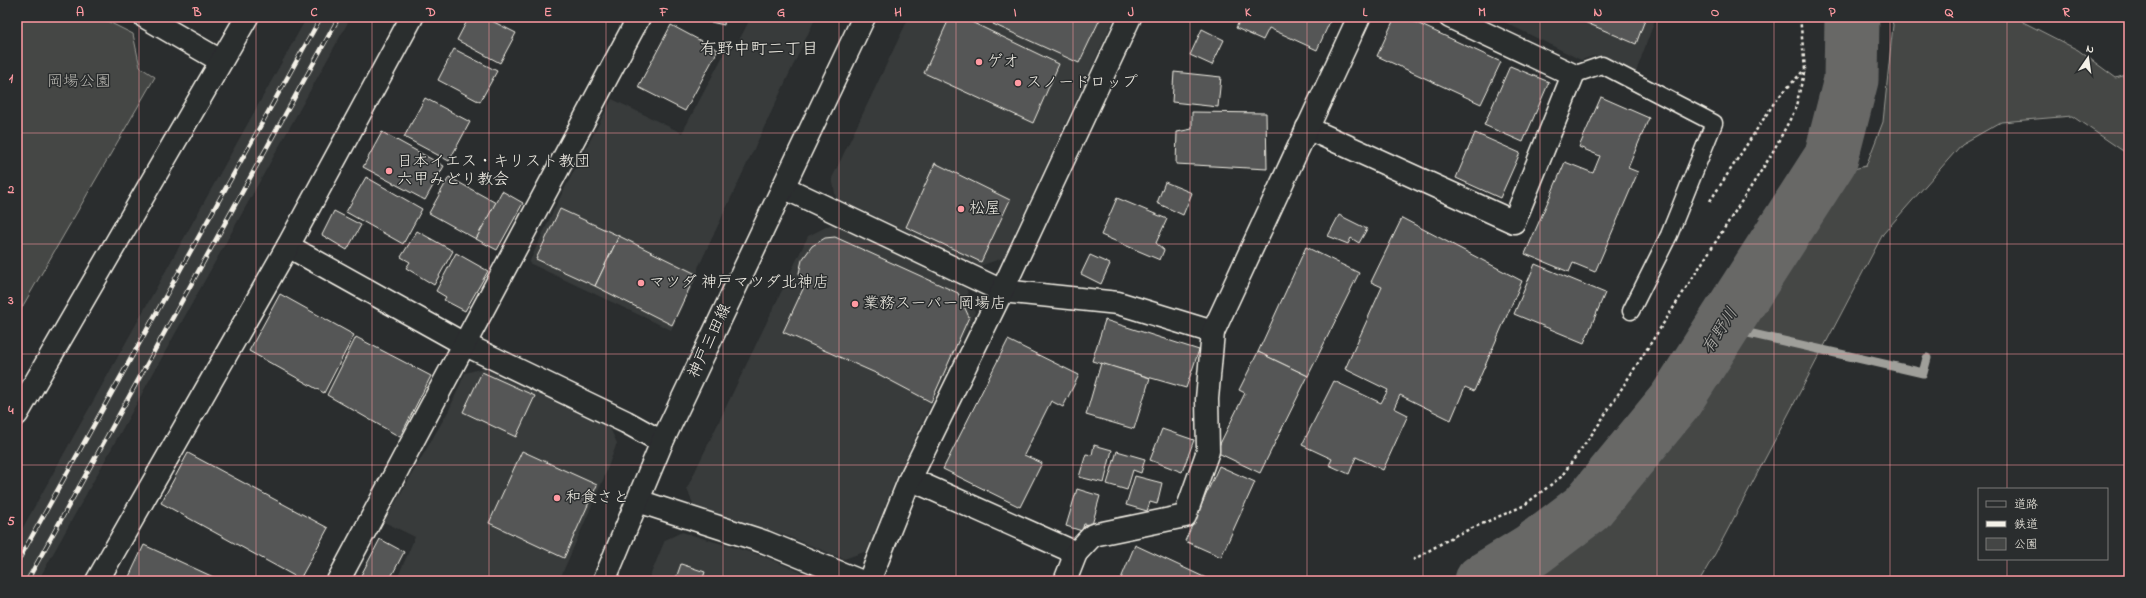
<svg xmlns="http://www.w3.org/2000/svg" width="2146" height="598" viewBox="0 0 2146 598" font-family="'Indie Flower','Klee One',sans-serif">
  <rect width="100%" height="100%" fill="#2a2d2e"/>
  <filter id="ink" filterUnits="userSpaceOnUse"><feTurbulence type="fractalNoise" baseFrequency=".025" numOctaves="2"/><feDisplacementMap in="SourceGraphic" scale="8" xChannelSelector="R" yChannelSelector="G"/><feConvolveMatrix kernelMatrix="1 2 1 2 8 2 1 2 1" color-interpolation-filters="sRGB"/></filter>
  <g filter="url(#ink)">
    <!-- built -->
    <g fill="#373a3a">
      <path d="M307 17H351L38 581H17V538Z"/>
      <path d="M751 17H814L815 19 698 268V275L671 330 529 263 557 203 612 99 682 133 725 52 736 46Z"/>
      <path d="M909 17H1115L1003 258 980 266 836 198 832 178Z"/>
      <path d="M1494 17H1656L1636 72 1594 56 1581 60Z"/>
      <path d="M834 223 966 288 975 312 896 478 867 551 844 559 782 534 694 507 687 488 808 236Z"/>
      <path d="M483 368 610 428 617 443 603 480 559 581H396L415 537 384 522 449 410 465 373Z"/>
      <path d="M682 532 763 556 821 581H648L665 540Z"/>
    </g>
    <!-- green -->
    <g fill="#444645" stroke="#9c9c96">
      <path d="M17 17H99L133 34 140 67 155 77 17 316Z"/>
      <path d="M1891 17H2020L2023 22 2078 50 2116 78 2129 74V155L2072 116 2001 122 1962 144 1883 234 1715 554 1699 581H1521L1551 555 1698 408 1841 172 1866 166 1883 122 1893 25Z"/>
    </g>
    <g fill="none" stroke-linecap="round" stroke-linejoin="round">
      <!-- stream -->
      <path stroke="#9f9f9a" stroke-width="9" d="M1722 327 1923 373 1927 358"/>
      <!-- river -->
      <path stroke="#676866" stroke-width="55" d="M1482 581 1532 550 1587 508 1675 401 1831 158 1851 80 1852 17"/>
    </g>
    <!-- building -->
    <g fill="#555756" stroke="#f4f1e8">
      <path d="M469 17H484L516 33 500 63 457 40Z"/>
      <path d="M689 17H725L724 25Z"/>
      <path d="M950 17H961L1059 64 1033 123 924 73Z"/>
      <path d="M996 17H1101L1079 63 993 24Z"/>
      <path d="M1241 17H1332L1317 50 1269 28 1263 40 1236 28Z"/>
      <path d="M1395 17H1404L1501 62 1481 104 1377 56Z"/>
      <path d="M1573 17H1646L1636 44Z"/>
      <path d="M671 25 718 50 685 111 638 87Z"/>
      <path d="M1202 29 1224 40 1212 65 1190 55Z"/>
      <path d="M454 49 497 71 480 102 438 80Z"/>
      <path d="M1510 66 1549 82 1523 142 1484 125Z"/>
      <path d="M1174 72 1221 77 1218 107 1172 102Z"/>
      <path d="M1601 97 1649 118 1628 168 1638 172 1595 272 1573 263 1569 272 1525 254 1565 162 1593 173 1600 156 1579 147Z"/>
      <path d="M425 98 470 122 449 161 404 137Z"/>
      <path d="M1192 112 1266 113 1267 169 1176 164 1177 132 1192 129Z"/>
      <path d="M382 132 444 166 425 200 363 167Z"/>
      <path d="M1475 133 1520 153 1500 198 1456 178Z"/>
      <path d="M935 163 1010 200 981 262 906 227Z"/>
      <path d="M366 177 422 209 403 244 346 212Z"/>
      <path d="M449 177 496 203 476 239 429 213Z"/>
      <path d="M1165 182 1192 193 1183 215 1157 203Z"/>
      <path d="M502 191 523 203 497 250 476 239Z"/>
      <path d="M1117 198 1167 219 1156 243 1164 250 1160 260 1101 235Z"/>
      <path d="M560 209 619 236 595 286 536 259Z"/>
      <path d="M334 211 361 225 347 250 322 235Z"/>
      <path d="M1339 215 1367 229 1359 243 1351 238 1348 244 1328 236Z"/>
      <path d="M1402 218 1522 281 1474 391 1465 387 1451 420 1400 395 1394 408 1408 415 1383 470 1356 457 1349 474 1329 465 1332 459 1302 445 1334 381 1381 403 1388 390 1345 369 1382 287 1371 282Z"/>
      <path d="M417 231 453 251 434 285 406 268 410 262 401 257Z"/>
      <path d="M619 236 696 274 672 325 595 286Z"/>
      <path d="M835 237 958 293 969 317 931 402 880 375 783 332 803 289 799 273 802 260 812 246 825 238Z"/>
      <path d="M1306 247 1359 273 1308 376 1258 352Z"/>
      <path d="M456 253 488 271 465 311 444 300 446 297 436 291Z"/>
      <path d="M1090 255 1110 264 1101 284 1081 274Z"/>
      <path d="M1535 264 1605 293 1584 343 1514 314Z"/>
      <path d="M280 294 354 335 324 393 249 351Z"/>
      <path d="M1105 320 1199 350 1186 388 1092 361Z"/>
      <path d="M356 337 431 376 400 437 327 395Z"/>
      <path d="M1008 340 1079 375 1063 407 1051 401 1024 455 1042 463 1020 507 943 469Z"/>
      <path d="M1258 352 1308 376 1260 473 1216 452 1245 393 1239 390Z"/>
      <path d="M1101 363 1150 378 1134 429 1086 415Z"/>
      <path d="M482 372 535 396 516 437 463 412Z"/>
      <path d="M1162 429 1194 440 1182 472 1150 460Z"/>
      <path d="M1094 445 1112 450 1104 483 1079 477 1086 454 1092 455Z"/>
      <path d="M522 451 597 485 564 558 489 523Z"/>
      <path d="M1117 451 1145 459 1141 473 1133 470 1127 490 1107 484Z"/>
      <path d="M188 453 328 528 300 579 161 503Z"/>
      <path d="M1219 466 1255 482 1221 557 1185 541Z"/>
      <path d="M1135 476 1162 483 1157 504 1150 502 1147 511 1126 505Z"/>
      <path d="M1077 489 1100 496 1092 525 1084 524 1082 531 1066 526Z"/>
      <path d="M380 539 404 552 389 581H358Z"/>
      <path d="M144 545 222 581H127Z"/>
      <path d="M1135 545 1206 578 1205 581H1120Z"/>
      <path d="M681 564 705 572 702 581H675Z"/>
    </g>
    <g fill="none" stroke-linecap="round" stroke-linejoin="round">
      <!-- lane casing -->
      <g stroke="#f4f1e8" stroke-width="19">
        <path id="lane" d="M1573 75 1602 65 1714 123 1669 235 1631 311"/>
      </g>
      <!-- street casing -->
      <g stroke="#f4f1e8" stroke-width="25">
        <g id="street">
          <path d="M145 17 221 61"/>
          <path d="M1307 128 1514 222 1573 75 1450 17"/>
          <path d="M783 187 1002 291 1118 303 1213 332"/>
          <path d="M288 246 464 344 626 422 662 442"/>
          <path d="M910 479 1076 553 1065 581"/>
          <path d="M638 501 765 542 860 581"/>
          <path d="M1076 553 1093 535 1185 516 1208 451 1207 399 1213 332 1359 17"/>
          <path d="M97 581 288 246 412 17"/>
          <path d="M338 581 639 17"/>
          <path d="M869 581 910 479 1002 291 1130 17"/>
        </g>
      </g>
      <!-- secondary casing -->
      <g stroke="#f4f1e8" stroke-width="25">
        <path id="secondary" d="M17 414 247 17"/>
      </g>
      <!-- primary casing -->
      <g stroke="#f4f1e8" stroke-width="25">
        <path id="primary" d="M604 581 662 442 864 17"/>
      </g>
      <!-- path -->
      <g stroke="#f4f1e8" stroke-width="2.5" stroke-dasharray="3 3" stroke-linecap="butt">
        <path d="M1710 201 1776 100 1805 69"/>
        <path d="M1413 560 1454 536 1523 506 1561 477 1597 427 1770 157 1795 110 1805 69 1800 17"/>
      </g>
      <!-- lane -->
      <use href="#lane" stroke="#2a2d2e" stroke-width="16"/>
      <!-- street -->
      <use href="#street" stroke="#2a2d2e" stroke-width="22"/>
      <!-- secondary -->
      <use href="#secondary" stroke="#2a2d2e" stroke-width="22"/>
      <!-- primary -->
      <use href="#primary" stroke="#2a2d2e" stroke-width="22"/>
      <!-- rail casing -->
      <g stroke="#f4f1e8" stroke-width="4.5">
        <g id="rail">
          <path d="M17 563 321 17"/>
          <path d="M27 581 339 17"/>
        </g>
      </g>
      <!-- rail -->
      <use href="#rail" stroke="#2a2d2e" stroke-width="3" stroke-dasharray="9" stroke-linecap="butt"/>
    </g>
  </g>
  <!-- grid -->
  <path fill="none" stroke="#ff9aa2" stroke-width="1" stroke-opacity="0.55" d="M139 17V581M256 17V581M372 17V581M489 17V581M606 17V581M723 17V581M839 17V581M956 17V581M1073 17V581M1190 17V581M1307 17V581M1423 17V581M1540 17V581M1657 17V581M1774 17V581M1890 17V581M2007 17V489M17 133H2129M17 244H2129M17 354H2129M17 465H2129M2007 559V581"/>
  <!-- markers -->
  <g fill="#ff9aa2" stroke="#2a2d2e" stroke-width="1.5">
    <circle cx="979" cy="62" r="4"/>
    <circle cx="1018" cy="83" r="4"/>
    <circle cx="389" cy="171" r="4"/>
    <circle cx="961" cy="209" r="4"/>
    <circle cx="641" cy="283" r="4"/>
    <circle cx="855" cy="304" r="4"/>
    <circle cx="557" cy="498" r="4"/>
  </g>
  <g text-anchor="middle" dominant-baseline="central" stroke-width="3" stroke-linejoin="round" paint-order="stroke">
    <!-- poi labels -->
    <g font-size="16" fill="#f4f1e8" stroke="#2a2d2e" text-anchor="start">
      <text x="987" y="62">ゲオ</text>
      <text x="1026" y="83">スノードロップ</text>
      <text x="397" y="162">日本イエス・キリスト教団<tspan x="397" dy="18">六甲みどり教会</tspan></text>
      <text x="969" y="209">松屋</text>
      <text x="649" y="283">マツダ 神戸マツダ北神店</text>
      <text x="863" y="304">業務スーパー岡場店</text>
      <text x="565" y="498">和食さと</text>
    </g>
    <!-- park labels -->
    <g font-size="16" fill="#b6b5af" stroke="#2a2d2e">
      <text x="79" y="82">岡場公園</text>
    </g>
    <!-- street labels -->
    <g font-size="16" fill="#f4f1e8" stroke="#2a2d2e">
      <text transform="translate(710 341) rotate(-65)">神戸三田線</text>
    </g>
    <!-- neighbourhood labels -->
    <g font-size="17" fill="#f4f1e8" stroke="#2a2d2e">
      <text x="759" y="49">有野中町二丁目</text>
    </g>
    <!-- water labels -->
    <g font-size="17" font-style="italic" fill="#b5b3ae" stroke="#2a2d2e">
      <text transform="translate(1720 331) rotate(-57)">有野川</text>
    </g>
  </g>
  <!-- margin -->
  <rect width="2146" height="598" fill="none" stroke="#2a2d2e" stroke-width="44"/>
  <!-- legend -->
  <rect x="1978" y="488" width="130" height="72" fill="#2a2d2e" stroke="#7b7b78"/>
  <rect x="1986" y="501" width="20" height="6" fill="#2a2d2e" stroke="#7b7b78"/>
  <text x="2014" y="508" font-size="12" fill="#f4f1e8">道路</text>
  <rect x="1986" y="521" width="20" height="6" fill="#f4f1e8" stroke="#7b7b78"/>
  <text x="2014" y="528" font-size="12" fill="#f4f1e8">鉄道</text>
  <rect x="1986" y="538" width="20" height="12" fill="#444645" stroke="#7b7b78"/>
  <text x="2014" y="548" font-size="12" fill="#f4f1e8">公園</text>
  <!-- north arrow -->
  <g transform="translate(2088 58) rotate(13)" stroke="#2a2d2e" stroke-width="3" paint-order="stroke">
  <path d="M0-3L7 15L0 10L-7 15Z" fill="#f4f1e8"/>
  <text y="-6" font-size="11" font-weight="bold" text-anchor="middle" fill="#f4f1e8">N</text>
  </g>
  <rect x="22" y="22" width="2102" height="554" fill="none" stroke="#ff9aa2" stroke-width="1.5"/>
  <g font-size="13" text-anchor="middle" font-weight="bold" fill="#ff9aa2">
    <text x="80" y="16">A</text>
    <text x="197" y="16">B</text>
    <text x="314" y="16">C</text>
    <text x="431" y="16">D</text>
    <text x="548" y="16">E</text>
    <text x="664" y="16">F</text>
    <text x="781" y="16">G</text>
    <text x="898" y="16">H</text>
    <text x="1015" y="16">I</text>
    <text x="1131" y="16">J</text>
    <text x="1248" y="16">K</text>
    <text x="1365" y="16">L</text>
    <text x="1482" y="16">M</text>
    <text x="1598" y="16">N</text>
    <text x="1715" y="16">O</text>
    <text x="1832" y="16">P</text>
    <text x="1949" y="16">Q</text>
    <text x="2066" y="16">R</text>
    <text x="11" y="82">1</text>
    <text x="11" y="193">2</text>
    <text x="11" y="304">3</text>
    <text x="11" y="414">4</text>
    <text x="11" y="525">5</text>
  </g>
</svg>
